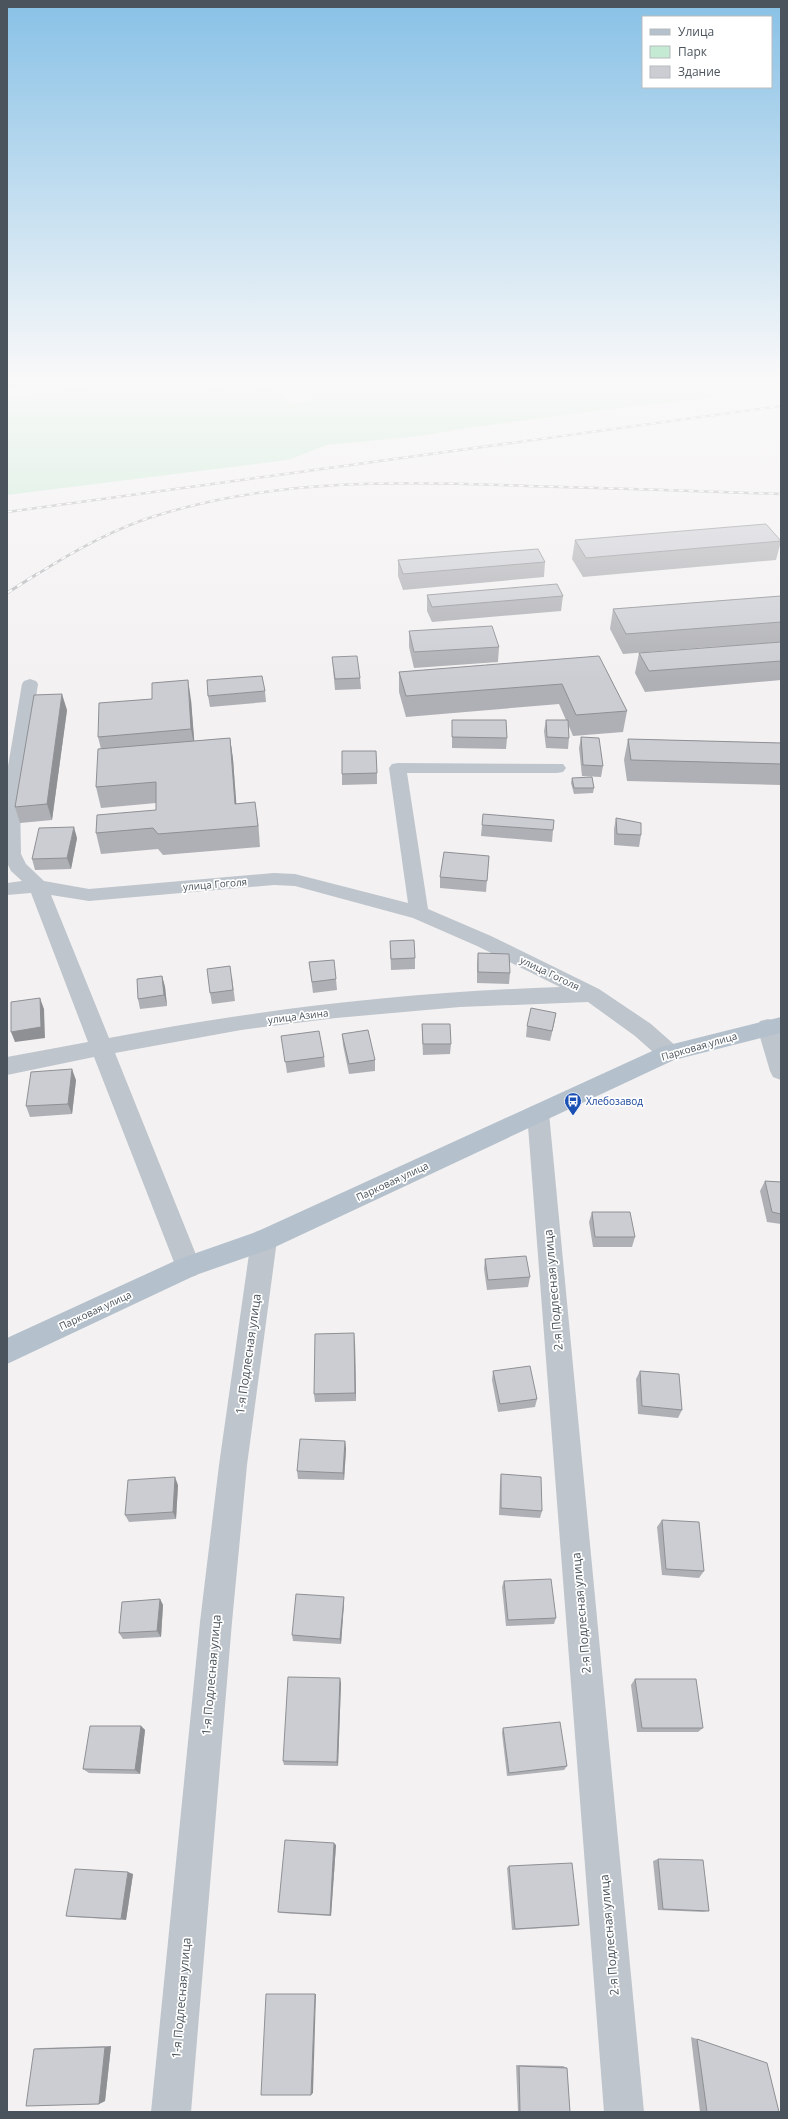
<svg xmlns="http://www.w3.org/2000/svg" width="788" height="2119" viewBox="0 0 788 2119" font-family="'Open Sans',sans-serif">
  <rect width="100%" height="100%" fill="#f3f1f1"/>
  <!-- green -->
  <path fill="#c5ead3" d="M112 384H205L208 388 242 384 278 390 290 404 310 400 321 384H781V390L626 407 468 428 421 436 327 445 288 460 7 495V388L8 396 25 397 57 393 69 387 106 386Z"/>
  <g fill="none" stroke-linecap="round" stroke-linejoin="round">
    <!-- minor -->
    <g fill="#bec5cc" fill-rule="evenodd">
      <path d="M7 384H19L18 386 7 387Z"/>
      <path d="M30 679 36 681 38 684 20 800 21 854 26 864 44 881 89 889 274 873 295 874 408 903 389 768 392 764 398 763 563 764 566 768 563 772 557 773H407L428 909 491 936 599 989 651 1024 677 1047 680 1053 677 1059 669 1061 661 1059 635 1036 588 1002 460 1007 336 1018 241 1030 115 1053 201 1267 197 1275 188 1278 179 1275 94 1057 7 1075V1057L88 1042 31 893 7 895V883L22 881 11 871 7 863V772L22 684 24 681ZM274 885 295 886 413 918 477 946 560 987C406 992 260 1009 109 1038L51 895 89 901Z"/>
      <path d="M768 1019 776 1021 781 1034V1080L773 1077 770 1071 757 1027 760 1021Z"/>
      <path d="M538 1104 546 1107 549 1113 644 2112H604L527 1113 530 1107Z"/>
      <path d="M264 1229 273 1232 277 1240 247 1465 232 1622 191 2112H151L200 1622 219 1465 251 1240 255 1232Z"/>
    </g>
    <!-- major -->
    <path fill="#b4c0cc" fill-rule="evenodd" d="M781 1017V1033L674 1060 273 1248 196 1275 7 1364V1338L179 1259 256 1232 661 1047Z"/>
    <!-- rail-far1 casing -->
    <g stroke="#b4b6ba" stroke-width="2.5">
      <g id="rail-far1">
        <path d="M7 512 781 406"/>
        <path d="M36 575C72 552 111 530 152 517 273 478 402 481 528 486 612 488 697 491 781 494"/>
      </g>
    </g>
    <!-- rail casing -->
    <g stroke="#b4b6ba" stroke-width="3">
      <path id="rail" d="M7 593 37 574"/>
    </g>
    <!-- rail-far1 -->
    <use href="#rail-far1" stroke="#fff" stroke-width="1.5" stroke-dasharray="5" stroke-linecap="butt"/>
    <!-- rail -->
    <use href="#rail" stroke="#fff" stroke-width="2" stroke-dasharray="6" stroke-linecap="butt"/>
  </g>
  <!-- wall -->
  <g fill="#afb0b5">
    <path d="M575 540 781 541 776 560 583 577 572 559Z"/>
    <path d="M398 560 545 562 544 577 403 590 398 576Z"/>
    <path d="M427 595 563 596 561 611 432 622 427 611Z"/>
    <path d="M781 596V680L645 692 635 673 639 653 746 644 623 654 610 629 613 609Z"/>
    <path d="M409 631 499 647 498 662 414 668 409 647Z"/>
    <path d="M599 656 627 711 623 732 573 736 568 724 569 738 568 749 546 748 544 731 546 720H566L559 704 406 717 399 692V672Z"/>
    <path d="M332 657 360 678 361 689 335 690Z"/>
    <path d="M265 691 266 702 210 707 208 696Z"/>
    <path d="M191 700 194 741 230 738 233 759 236 804 258 823 260 847 163 855 158 849 101 854 96 833 156 810V803L101 808 96 787 101 749 98 737Z"/>
    <path d="M67 710 52 820 20 823 15 807Z"/>
    <path d="M452 720 507 738 506 749 452 748Z"/>
    <path d="M581 737 603 766 601 777 582 776 579 748Z"/>
    <path d="M628 739 781 743V785L627 781 624 760Z"/>
    <path d="M342 751 377 773V784L342 785Z"/>
    <path d="M572 778 594 788 593 793 574 794 571 783Z"/>
    <path d="M616 818 641 835 639 847 614 845V829Z"/>
    <path d="M482 825 553 830 552 842 481 836Z"/>
    <path d="M77 838 71 869 35 870 32 859Z"/>
    <path d="M489 856 486 892 440 888V877Z"/>
    <path d="M390 941 415 958V969L391 970Z"/>
    <path d="M478 953 510 973 509 984 477 983V964Z"/>
    <path d="M309 962 336 979 337 990 313 993Z"/>
    <path d="M162 976 165 987 167 1006 140 1009 138 999Z"/>
    <path d="M232 977 235 1001 212 1004 210 993Z"/>
    <path d="M556 1013 550 1041 526 1037 527 1026Z"/>
    <path d="M422 1024 451 1044 450 1054 423 1055 422 1035Z"/>
    <path d="M342 1034 375 1060V1071L349 1074 343 1045Z"/>
    <path d="M283 1046 324 1057 325 1067 287 1073Z"/>
    <path d="M76 1080 72 1114 30 1117 26 1106Z"/>
    <path d="M765 1181 781 1182V1224L767 1222 760 1191Z"/>
    <path d="M592 1212 635 1237 632 1247H593L589 1222Z"/>
    <path d="M485 1259 530 1277 528 1287 487 1290 484 1269Z"/>
    <path d="M355 1342 356 1401 315 1402 314 1394Z"/>
    <path d="M493 1371 537 1399 535 1407 498 1412 492 1380Z"/>
    <path d="M640 1371 682 1410 678 1418 638 1414 636 1379Z"/>
    <path d="M345 1441 346 1449 344 1480 298 1479 297 1471Z"/>
    <path d="M501 1474 542 1511 540 1518 499 1515 500 1482Z"/>
    <path d="M178 1485 176 1519 129 1522 125 1515Z"/>
    <path d="M662 1520 704 1571 699 1578 662 1575 657 1527Z"/>
    <path d="M504 1581 556 1618 554 1624 506 1626 502 1587Z"/>
    <path d="M344 1597V1603L341 1644 293 1641 292 1635Z"/>
    <path d="M160 1599 163 1605 161 1637 123 1639 119 1633Z"/>
    <path d="M635 1679 703 1728 698 1732H637L631 1685Z"/>
    <path d="M341 1683 338 1766 284 1765 283 1761Z"/>
    <path d="M141 1726 145 1730 140 1774 89 1773 83 1769Z"/>
    <path d="M503 1728 567 1766 564 1770 507 1776 502 1733Z"/>
    <path d="M336 1845 331 1916 281 1913 278 1912Z"/>
    <path d="M658 1859 709 1911 703 1912 658 1910 653 1861Z"/>
    <path d="M509 1866 579 1925 576 1926 512 1930 507 1868Z"/>
    <path d="M133 1874 126 1920 73 1917 66 1916Z"/>
    <path d="M691 2037 697 2039 779 2112H700Z"/>
    <path d="M111 2046 105 2101 99 2104 34 2049 41 2048Z"/>
    <path d="M516 2065 563 2066 567 2068 570 2112H518Z"/>
  </g>
  <!-- shaded-wall -->
  <g fill="#8e9094">
    <path d="M188 680 191 700 195 750 191 729Z"/>
    <path d="M62 694 67 710 52 820 47 804Z"/>
    <path d="M230 738 233 759 238 825 235 804Z"/>
    <path d="M255 802 258 823 260 847 258 826Z"/>
    <path d="M74 827 77 838 71 869 67 858Z"/>
    <path d="M162 976 165 987 167 1006 164 995Z"/>
    <path d="M40 998 44 1009 45 1038 15 1042 11 1032Z"/>
    <path d="M556 1013 554 1024 550 1041 552 1031Z"/>
    <path d="M72 1069 76 1080 72 1114 68 1104Z"/>
    <path d="M354 1333 355 1342 356 1401 355 1393Z"/>
    <path d="M345 1441 346 1449 344 1480 343 1473Z"/>
    <path d="M175 1477 178 1485 176 1519 173 1512Z"/>
    <path d="M344 1597V1603L341 1644 340 1639Z"/>
    <path d="M160 1599 163 1605 161 1637 157 1631Z"/>
    <path d="M340 1678 341 1683 338 1766 337 1762Z"/>
    <path d="M141 1726 145 1730 140 1774 135 1770Z"/>
    <path d="M334 1843 336 1845 331 1916 330 1915Z"/>
    <path d="M128 1872 133 1874 126 1920 121 1919Z"/>
    <path d="M315 1994H316L313 2093 311 2095Z"/>
    <path d="M111 2046 105 2101 99 2104 105 2047Z"/>
  </g>
  <!-- building -->
  <g fill="#cbcdd3" stroke="#8e9094">
    <path d="M766 524 781 541 586 558 575 540Z"/>
    <path d="M538 549 545 562 403 574 398 560Z"/>
    <path d="M557 584 563 596 432 607 427 595Z"/>
    <path d="M781 596V622L626 634 613 609Z"/>
    <path d="M492 626 499 647 414 652 409 631Z"/>
    <path d="M781 642V661L649 671 639 653Z"/>
    <path d="M357 656 360 678 335 679 332 657Z"/>
    <path d="M599 656 627 711 576 715 562 684 406 696 399 672Z"/>
    <path d="M262 676 265 691 208 696 207 680Z"/>
    <path d="M188 680 191 729 98 737 99 703 152 699V683Z"/>
    <path d="M62 694 47 804 15 807 34 695Z"/>
    <path d="M452 720H506L507 738 452 737Z"/>
    <path d="M546 720H568L569 738 547 737Z"/>
    <path d="M581 737 599 738 603 766 583 765Z"/>
    <path d="M230 738 235 804 255 802 258 826 158 834 153 828 96 833 97 815 156 810V782L96 787 98 749Z"/>
    <path d="M628 739 781 743V764L631 760Z"/>
    <path d="M342 751H376L377 773 342 774Z"/>
    <path d="M592 777 594 788H574L572 778Z"/>
    <path d="M483 814 554 820 553 830 482 825Z"/>
    <path d="M616 818 641 823V835L617 834Z"/>
    <path d="M74 827 67 858 32 859 39 828Z"/>
    <path d="M444 852 489 856 487 881 440 877Z"/>
    <path d="M414 940 415 958 391 959 390 941Z"/>
    <path d="M478 953 509 954 510 973 478 972Z"/>
    <path d="M334 960 336 979 312 982 309 962Z"/>
    <path d="M230 966 233 990 210 993 207 969Z"/>
    <path d="M162 976 164 995 138 999 137 979Z"/>
    <path d="M40 998 41 1027 11 1032V1002Z"/>
    <path d="M531 1008 556 1013 552 1031 527 1026Z"/>
    <path d="M422 1024H450L451 1044H423Z"/>
    <path d="M368 1030 375 1060 349 1064 342 1034Z"/>
    <path d="M319 1031 324 1057 285 1062 281 1036Z"/>
    <path d="M72 1069 68 1104 26 1106 31 1072Z"/>
    <path d="M765 1181 781 1182V1214L772 1212Z"/>
    <path d="M592 1212H630L635 1237H595Z"/>
    <path d="M526 1256 530 1277 488 1280 485 1259Z"/>
    <path d="M354 1333 355 1393 314 1394 315 1334Z"/>
    <path d="M530 1366 537 1399 500 1404 493 1371Z"/>
    <path d="M640 1371 679 1374 682 1410 642 1406Z"/>
    <path d="M300 1439 345 1441 343 1473 297 1471Z"/>
    <path d="M501 1474 541 1477 542 1511 501 1508Z"/>
    <path d="M175 1477 173 1512 125 1515 128 1480Z"/>
    <path d="M662 1520 699 1522 704 1571 666 1569Z"/>
    <path d="M551 1579 556 1618 508 1620 504 1581Z"/>
    <path d="M296 1594 344 1597 340 1639 292 1635Z"/>
    <path d="M160 1599 157 1631 119 1633 122 1602Z"/>
    <path d="M288 1677 340 1678 337 1762 283 1761Z"/>
    <path d="M635 1679H696L703 1728H642Z"/>
    <path d="M560 1722 567 1766 509 1773 503 1728Z"/>
    <path d="M90 1726H141L135 1770 83 1769Z"/>
    <path d="M285 1840 334 1843 330 1915 278 1912Z"/>
    <path d="M658 1859 703 1860 709 1911 663 1909Z"/>
    <path d="M572 1863 579 1925 515 1929 509 1866Z"/>
    <path d="M75 1869 128 1872 121 1919 66 1916Z"/>
    <path d="M266 1994H315L311 2095H261Z"/>
    <path d="M697 2039 767 2063 779 2112H707Z"/>
    <path d="M105 2047 99 2104 26 2106 34 2049Z"/>
    <path d="M519 2066 567 2068 570 2112H520Z"/>
  </g>
  <!-- sky -->
  <linearGradient id="sky" x2="0" y2="1"><stop stop-color="#88c1e6"/><stop offset="0.56" stop-color="#faf9f9"/><stop offset="1" stop-color="#faf9f9" stop-opacity="0"/></linearGradient>
  <rect width="788" height="680" fill="url(#sky)"/>
  <!-- icons -->
  <defs>
    <g id="bus-pin" transform="scale(0.9)"><path d="M0 17L-7.5 6A9.5 9.5 0 1 1 7.5 6Z" fill="#1a4fb4" stroke="#fff"/><path d="M-5-6H5V4H4V6H2V4H-2V6H-4V4H-5ZM-3.5-4V0h7V-4ZM-3.5 1.2v1.5H-2V1.2ZM2 1.2v1.5H3.5V1.2Z" fill="#fff"/></g>
  </defs>
  <g fill-rule="evenodd">
    <use href="#bus-pin" x="573" y="1101"/>
  </g>
  <g text-anchor="middle" dominant-baseline="central" stroke-width="3.5" stroke-linejoin="round" paint-order="stroke">
    <!-- street labels -->
    <g font-size="10" fill="#4b545c" stroke="#fff">
      <text transform="translate(215 884) rotate(-5)">улица Гоголя</text>
      <text transform="translate(550 973) rotate(26)">улица Гоголя</text>
      <text transform="translate(298 1016) rotate(-7)">улица Азина</text>
      <text transform="translate(699 1046) rotate(-16)">Парковая улица</text>
      <text transform="translate(392 1181) rotate(-25)">Парковая улица</text>
      <text transform="translate(95 1310) rotate(-25)">Парковая улица</text>
    </g>
    <!-- transit labels -->
    <g font-size="10" fill="#164399" stroke="#fff" text-anchor="start">
      <text x="586" y="1101">Хлебозавод</text>
    </g>
    <!-- near-street labels -->
    <g font-size="12" fill="#4b545c" stroke="#fff">
      <text transform="translate(553 1290) rotate(-95)">2-я Подлесная улица</text>
      <text transform="translate(248 1354) rotate(-82)">1-я Подлесная улица</text>
      <text transform="translate(581 1613) rotate(-95)">2-я Подлесная улица</text>
      <text transform="translate(211 1675) rotate(-85)">1-я Подлесная улица</text>
      <text transform="translate(609 1935) rotate(-95)">2-я Подлесная улица</text>
      <text transform="translate(181 1998) rotate(-85)">1-я Подлесная улица</text>
    </g>
  </g>
  <!-- border -->
  <rect width="788" height="2119" fill="none" stroke="#4b545c" stroke-width="16"/>
  <!-- legend -->
  <rect x="642" y="16" width="130" height="72" fill="#ffffff" stroke="#b7bbbe"/>
  <rect x="650" y="29" width="20" height="6" fill="#b4c0cc" stroke="#b7bbbe"/>
  <text x="678" y="36" font-size="12" fill="#4b545c">Улица</text>
  <rect x="650" y="46" width="20" height="12" fill="#c5ead3" stroke="#b7bbbe"/>
  <text x="678" y="56" font-size="12" fill="#4b545c">Парк</text>
  <rect x="650" y="66" width="20" height="12" fill="#cbcdd3" stroke="#b7bbbe"/>
  <text x="678" y="76" font-size="12" fill="#4b545c">Здание</text>
</svg>
